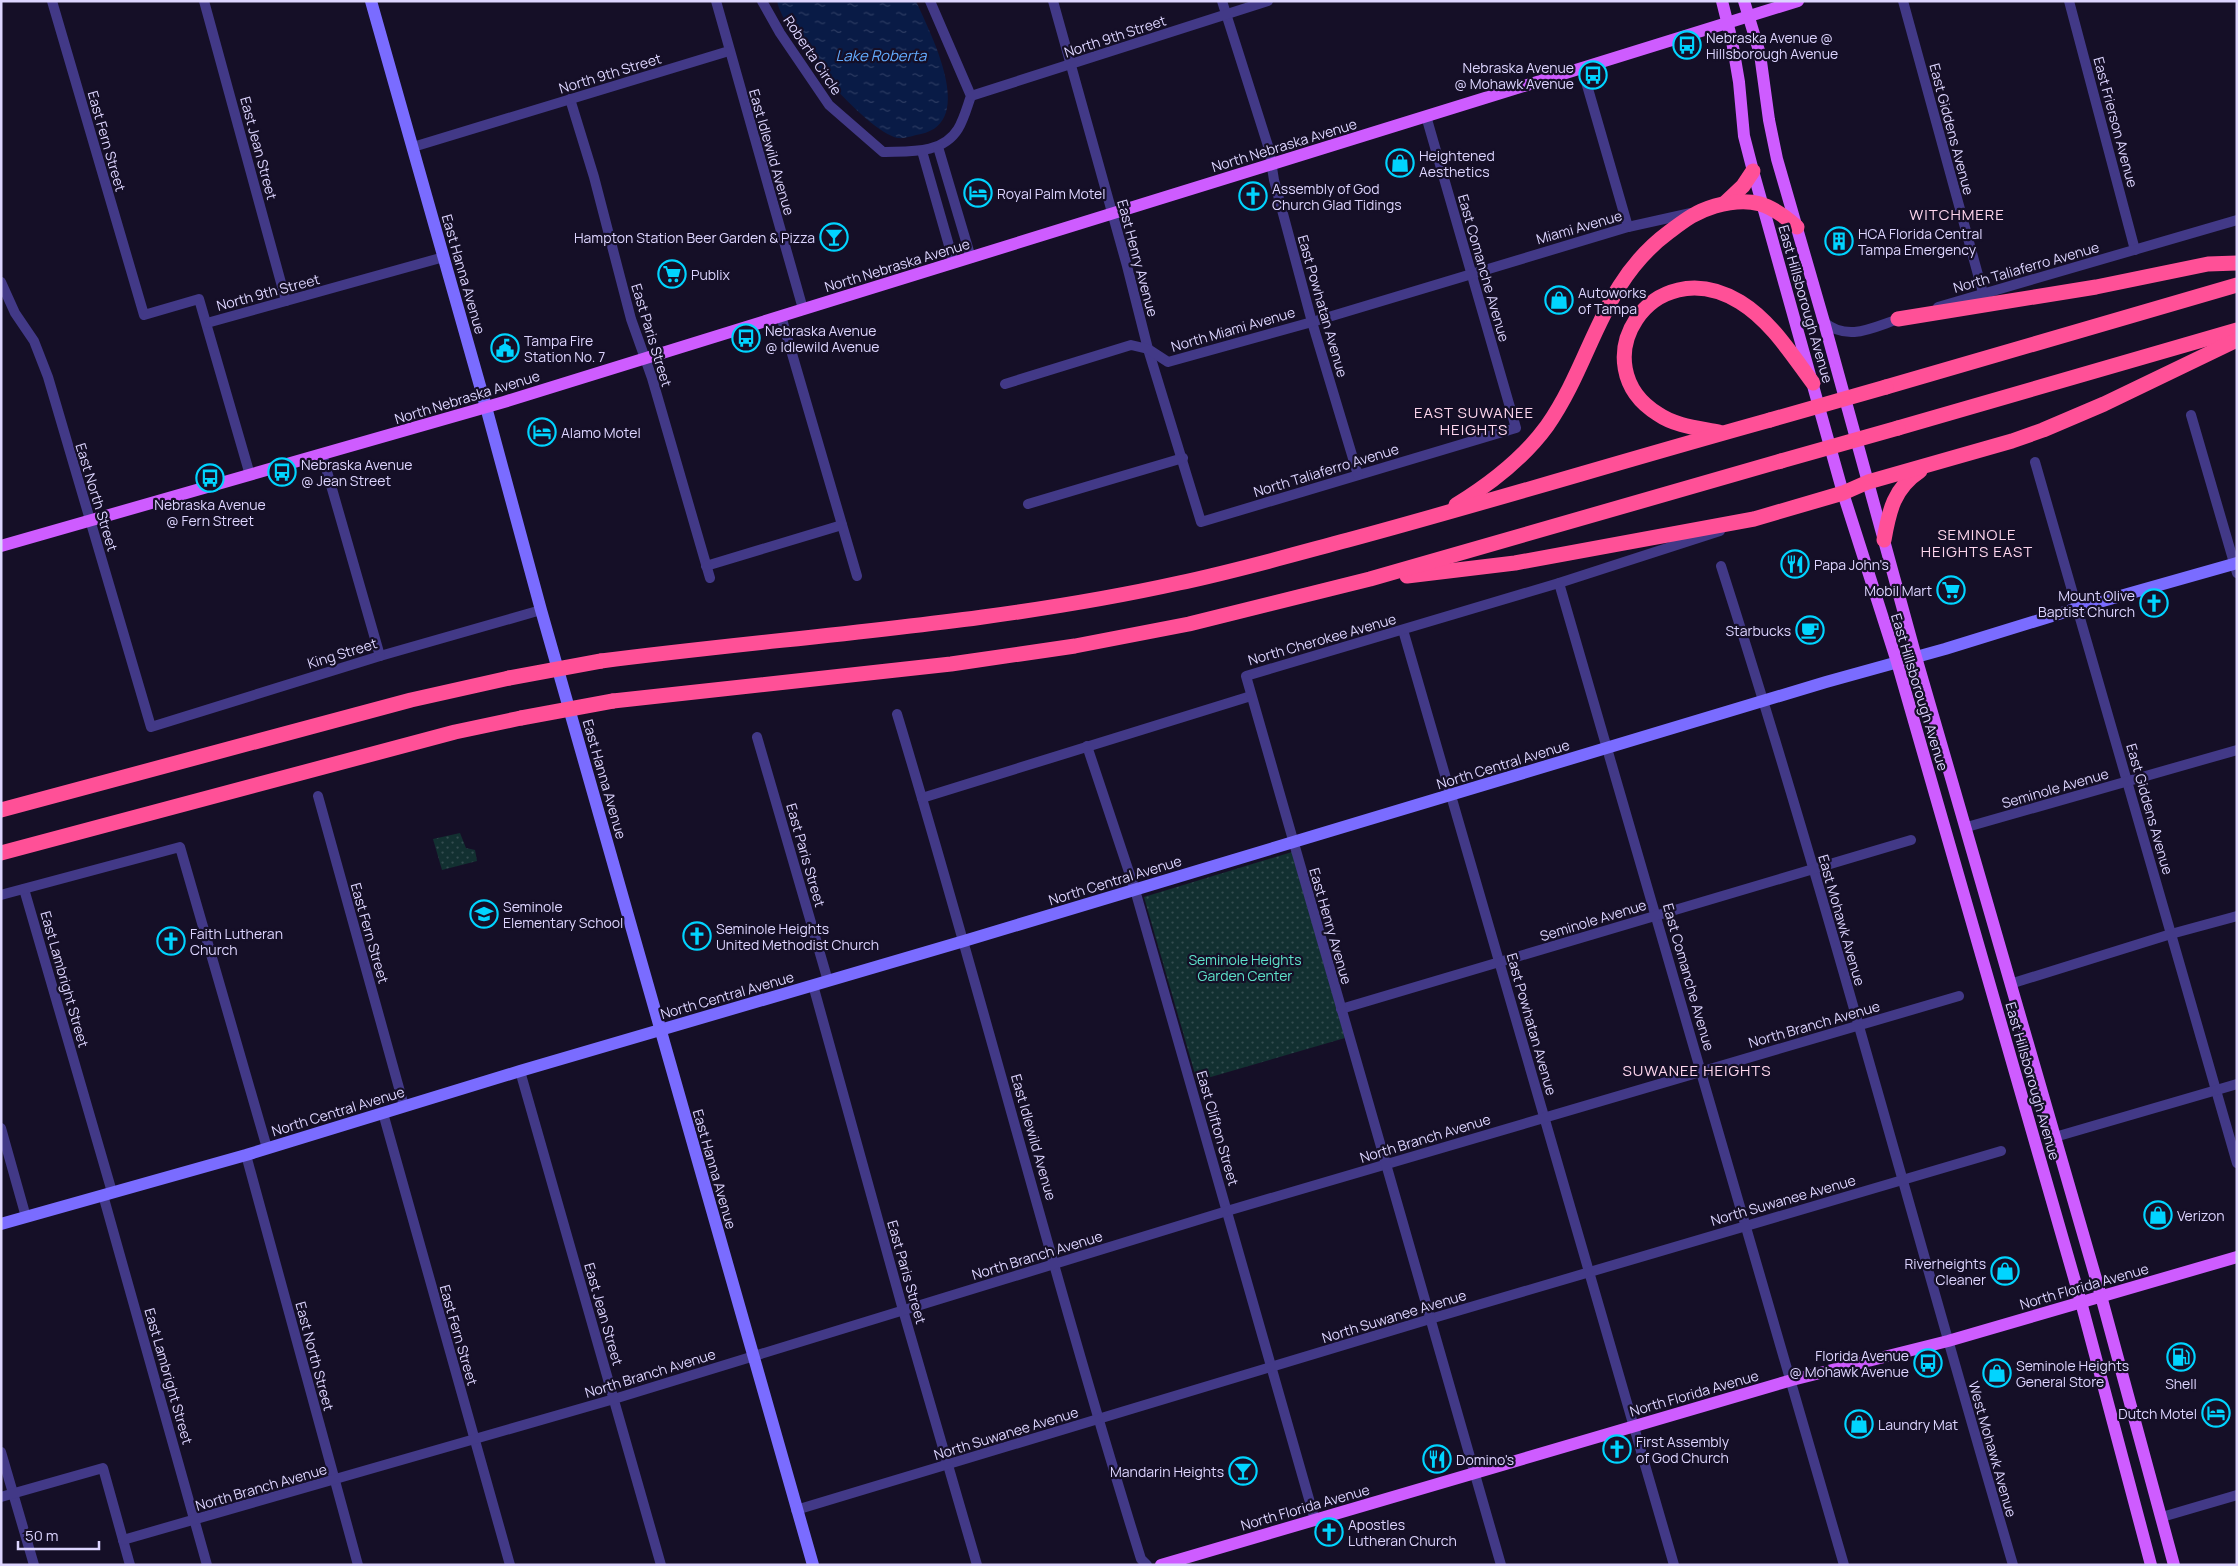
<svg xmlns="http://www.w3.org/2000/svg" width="2238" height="1566" viewBox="0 0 2238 1566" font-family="Manrope,sans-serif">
  <defs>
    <pattern id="park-dots" width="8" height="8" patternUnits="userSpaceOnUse" patternTransform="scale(1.25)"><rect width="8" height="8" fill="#123031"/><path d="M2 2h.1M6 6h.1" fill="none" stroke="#344d50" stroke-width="1.8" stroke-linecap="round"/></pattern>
    <pattern id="water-ripples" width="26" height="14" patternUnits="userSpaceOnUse" patternTransform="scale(1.25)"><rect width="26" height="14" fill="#091b46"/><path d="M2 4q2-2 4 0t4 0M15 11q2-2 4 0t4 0" fill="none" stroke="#2c3b62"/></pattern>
  </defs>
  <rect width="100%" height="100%" fill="#150f27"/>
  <!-- park -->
  <g fill="url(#park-dots)">
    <path d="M460 833 466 848 475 850 477 861 442 870 433 839Z"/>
    <path d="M1292 852 1345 1038 1197 1081 1144 897Z"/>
  </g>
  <!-- water -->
  <path fill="url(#water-ripples)" d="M777 1H916C929 31 978 122 921 134 914 135 905 139 898 138 866 132 783 34 777 1Z"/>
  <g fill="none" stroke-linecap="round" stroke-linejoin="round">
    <!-- street -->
    <g stroke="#423987" stroke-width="10">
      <path d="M52 1 144 315 199 299 250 475"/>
      <path d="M204 1 286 301"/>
      <path d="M716 1 803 309"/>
      <path d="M762 1 780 33 829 105 883 152C908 151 942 155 958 129 964 119 967 107 971 96L930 1"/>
      <path d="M1053 1 1127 266 1148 349 1201 522 1516 428 1426 116"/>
      <path d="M1222 1 1269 149 1274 180 1312 322 1358 475"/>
      <path d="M1903 1 1983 293"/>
      <path d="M2069 1 2135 250"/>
      <path d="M1582 68 1628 227"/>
      <path d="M971 96 1268 1"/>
      <path d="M570 99 594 177 631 319 652 378 710 578"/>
      <path d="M413 147 729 51"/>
      <path d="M938 147 971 258"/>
      <path d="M922 151 954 263"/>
      <path d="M1 282 15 313 34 341 48 377 151 727 380 656 541 610"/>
      <path d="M1938 307 2237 220"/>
      <path d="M781 316 857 576"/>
      <path d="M1824 322C1849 343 1875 326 1902 318"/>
      <path d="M207 323 444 257"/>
      <path d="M1005 384 1131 345 1148 349 1168 362 1312 322 1628 227 1691 213"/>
      <path d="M2191 415 2237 573"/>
      <path d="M322 454 380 656"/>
      <path d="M2035 462 2237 1163"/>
      <path d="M1028 504 1183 458"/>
      <path d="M706 566 842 525"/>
      <path d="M1721 566C1827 897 1915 1232 2013 1565"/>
      <path d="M1559 583 1844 1565"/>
      <path d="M1403 630 1674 1565"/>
      <path d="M897 714C982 995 1054 1280 1141 1559L1147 1565"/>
      <path d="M757 737 828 981"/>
      <path d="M1087 746 1135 890 1315 1520"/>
      <path d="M318 796 404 1106"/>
      <path d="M922 798 1251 696"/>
      <path d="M1967 827 2237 750"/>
      <path d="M24 889 112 1192"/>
      <path d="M1 895 180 847 267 1148"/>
      <path d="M2010 984 2171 934 2237 916"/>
      <path d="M813 985 903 1310 977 1565"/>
      <path d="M1341 1009 1911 840"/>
      <path d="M520 1071 661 1565"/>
      <path d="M383 1113 510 1565"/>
      <path d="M1 1128 26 1217"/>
      <path d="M2055 1137 2237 1084"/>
      <path d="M246 1155 358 1565"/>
      <path d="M103 1195 207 1565"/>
      <path d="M1 1452 34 1565"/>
      <path d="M1 1497 103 1468 130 1565"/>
      <path d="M796 1510 1430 1319 2001 1151"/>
      <path d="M2162 1517 2237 1495"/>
      <path d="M123 1540 614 1399 1227 1211 1959 996"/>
      <path d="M1501 1565 1246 676 1559 583 1720 531"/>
    </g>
    <!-- secondary -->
    <g stroke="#7a6cff" stroke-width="12">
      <path d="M371 1 486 407 541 610 813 1565"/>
      <path d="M1 1224 246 1155 520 1071 964 941 1826 682 1945 649 2078 608 2237 563"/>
    </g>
    <!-- primary -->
    <g stroke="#ce5cff" stroke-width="12">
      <path d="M1722 1 1732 41 1739 82 1744 136 1753 171 1843 493 1897 662 2081 1302 2151 1565"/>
      <path d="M1744 1 1760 54 1769 120 1777 159 1824 322 1916 657 2101 1296 2174 1565"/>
      <path d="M1 546 504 402 1798 1"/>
      <path d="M1161 1565 1792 1380 1948 1341 2237 1257"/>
    </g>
    <!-- highway -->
    <g stroke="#ff5097" stroke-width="15">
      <path d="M1725 203 1743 186 1753 171"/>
      <path d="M1898 319 2096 287 2208 264 2237 263"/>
      <path d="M1886 387 2237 285"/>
      <path d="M1898 428 2237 330"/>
      <path d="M1719 432C1699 428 1675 426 1658 414 1580 366 1650 248 1740 302 1771 321 1792 355 1813 383"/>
      <path d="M1456 505C1490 484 1523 459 1547 426 1593 360 1600 283 1669 232 1685 220 1695 212 1715 206 1751 196 1770 203 1797 227"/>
      <path d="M1884 540C1889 511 1894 488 1920 471"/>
      <path d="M1407 576 1515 563 1754 519 1843 493 1868 482 2012 441 2043 430 2104 404 2237 340"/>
      <path d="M601 661C794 636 989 625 1179 583 1236 571 1292 555 1348 540 1489 502 1629 459 1770 420"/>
      <path d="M613 701 951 664 1075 646 1189 624 1370 579 1781 461"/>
      <path d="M1 810 411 700 509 678"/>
      <path d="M1 853 455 732 521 718"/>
    </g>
    <!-- highway-bridge -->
    <g stroke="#ff5097" stroke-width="15">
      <path d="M1770 420 1886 387"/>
      <path d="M1781 461 1898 428"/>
      <path d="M509 678 601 661"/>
      <path d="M521 718 613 701"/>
    </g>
  </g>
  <!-- icons -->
  <defs>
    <g id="bus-ring" transform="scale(1.4375)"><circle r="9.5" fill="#150f27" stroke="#01d4ff" stroke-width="1.5"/><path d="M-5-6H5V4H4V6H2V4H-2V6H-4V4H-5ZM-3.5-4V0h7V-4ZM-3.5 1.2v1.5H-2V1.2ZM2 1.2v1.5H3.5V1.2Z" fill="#01d4ff"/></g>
    <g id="shop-ring" transform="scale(1.4375)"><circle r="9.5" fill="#150f27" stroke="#01d4ff" stroke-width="1.5"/><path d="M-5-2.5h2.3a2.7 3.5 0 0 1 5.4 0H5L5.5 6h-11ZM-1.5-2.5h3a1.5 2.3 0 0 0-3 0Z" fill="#01d4ff"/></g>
    <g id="hotel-ring" transform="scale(1.4375)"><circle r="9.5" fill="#150f27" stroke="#01d4ff" stroke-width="1.5"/><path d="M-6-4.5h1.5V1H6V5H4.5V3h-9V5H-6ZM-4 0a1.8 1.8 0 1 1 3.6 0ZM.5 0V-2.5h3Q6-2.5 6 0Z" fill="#01d4ff"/></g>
    <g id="church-ring" transform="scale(1.4375)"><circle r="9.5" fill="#150f27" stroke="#01d4ff" stroke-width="1.5"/><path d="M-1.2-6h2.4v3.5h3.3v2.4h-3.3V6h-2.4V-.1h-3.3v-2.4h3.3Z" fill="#01d4ff"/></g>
    <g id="bar-ring" transform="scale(1.4375)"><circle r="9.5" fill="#150f27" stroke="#01d4ff" stroke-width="1.5"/><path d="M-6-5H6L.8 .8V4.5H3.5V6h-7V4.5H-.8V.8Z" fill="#01d4ff"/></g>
    <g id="building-ring" transform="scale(1.4375)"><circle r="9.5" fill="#150f27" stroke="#01d4ff" stroke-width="1.5"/><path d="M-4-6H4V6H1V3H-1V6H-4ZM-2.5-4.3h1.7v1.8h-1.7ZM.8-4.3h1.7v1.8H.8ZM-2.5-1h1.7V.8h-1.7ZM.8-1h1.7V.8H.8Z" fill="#01d4ff"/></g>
    <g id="supermarket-ring" transform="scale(1.4375)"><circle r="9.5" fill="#150f27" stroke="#01d4ff" stroke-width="1.5"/><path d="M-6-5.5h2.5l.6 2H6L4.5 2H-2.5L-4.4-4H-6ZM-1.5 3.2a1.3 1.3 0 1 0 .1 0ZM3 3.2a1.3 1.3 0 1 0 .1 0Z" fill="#01d4ff"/></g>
    <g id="civic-ring" transform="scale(1.4375)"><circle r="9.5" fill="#150f27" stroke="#01d4ff" stroke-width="1.5"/><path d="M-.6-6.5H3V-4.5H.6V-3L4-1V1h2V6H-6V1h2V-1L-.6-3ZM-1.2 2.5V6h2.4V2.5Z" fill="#01d4ff"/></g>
    <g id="restaurant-ring" transform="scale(1.4375)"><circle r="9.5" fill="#150f27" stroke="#01d4ff" stroke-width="1.5"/><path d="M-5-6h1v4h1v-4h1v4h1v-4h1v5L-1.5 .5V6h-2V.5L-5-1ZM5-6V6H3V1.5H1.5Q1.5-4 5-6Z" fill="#01d4ff"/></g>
    <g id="cafe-ring" transform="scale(1.4375)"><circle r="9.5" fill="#150f27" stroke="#01d4ff" stroke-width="1.5"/><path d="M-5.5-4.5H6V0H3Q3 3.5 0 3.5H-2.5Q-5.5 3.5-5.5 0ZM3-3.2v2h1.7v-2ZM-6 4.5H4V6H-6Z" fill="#01d4ff"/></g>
    <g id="school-ring" transform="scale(1.4375)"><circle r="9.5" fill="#150f27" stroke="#01d4ff" stroke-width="1.5"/><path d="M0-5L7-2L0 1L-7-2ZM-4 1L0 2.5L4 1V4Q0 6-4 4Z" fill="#01d4ff"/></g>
    <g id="fuel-ring" transform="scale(1.4375)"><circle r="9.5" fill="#150f27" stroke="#01d4ff" stroke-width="1.5"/><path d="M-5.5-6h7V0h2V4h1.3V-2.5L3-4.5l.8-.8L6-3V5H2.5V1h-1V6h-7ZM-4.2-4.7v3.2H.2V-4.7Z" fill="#01d4ff"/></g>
  </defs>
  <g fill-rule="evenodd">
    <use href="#bus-ring" x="1687" y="45"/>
    <use href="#bus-ring" x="1593" y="75"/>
    <use href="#shop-ring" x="1400" y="163"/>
    <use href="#hotel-ring" x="978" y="193"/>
    <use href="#church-ring" x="1253" y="196"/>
    <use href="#bar-ring" x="834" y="237"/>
    <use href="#building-ring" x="1839" y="241"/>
    <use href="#supermarket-ring" x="672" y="274"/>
    <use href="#shop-ring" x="1559" y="300"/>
    <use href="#bus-ring" x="746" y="338"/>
    <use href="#civic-ring" x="505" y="348"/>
    <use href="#hotel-ring" x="542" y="432"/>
    <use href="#bus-ring" x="282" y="472"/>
    <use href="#bus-ring" x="210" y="478"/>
    <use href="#restaurant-ring" x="1795" y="564"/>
    <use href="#supermarket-ring" x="1951" y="590"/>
    <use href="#church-ring" x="2154" y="603"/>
    <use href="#cafe-ring" x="1810" y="630"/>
    <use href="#school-ring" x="484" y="914"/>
    <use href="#church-ring" x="697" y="936"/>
    <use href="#church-ring" x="171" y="941"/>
    <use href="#shop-ring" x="2158" y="1215"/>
    <use href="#shop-ring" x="2005" y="1271"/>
    <use href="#fuel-ring" x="2181" y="1357"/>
    <use href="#bus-ring" x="1928" y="1363"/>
    <use href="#shop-ring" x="1997" y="1373"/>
    <use href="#hotel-ring" x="2216" y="1413"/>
    <use href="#shop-ring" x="1859" y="1424"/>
    <use href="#church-ring" x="1617" y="1449"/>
    <use href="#restaurant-ring" x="1437" y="1459"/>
    <use href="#bar-ring" x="1243" y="1471"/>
    <use href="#church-ring" x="1329" y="1532"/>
  </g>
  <g text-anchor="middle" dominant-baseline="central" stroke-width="4.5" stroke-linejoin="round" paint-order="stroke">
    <!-- street labels -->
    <g font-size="14" fill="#ddd5ff" stroke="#150f27">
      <text transform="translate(1115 36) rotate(-18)">North 9th Street</text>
      <text transform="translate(813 55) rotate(56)">Roberta Circle</text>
      <text transform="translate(610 73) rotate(-17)">North 9th Street</text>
      <text transform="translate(2116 122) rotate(75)">East Frierson Avenue</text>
      <text transform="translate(1952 129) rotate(75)">East Giddens Avenue</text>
      <text transform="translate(107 141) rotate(74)">East Fern Street</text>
      <text transform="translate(1284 145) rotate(-17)">North Nebraska Avenue</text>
      <text transform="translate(259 148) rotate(75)">East Jean Street</text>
      <text transform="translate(772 152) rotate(74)">East Idlewild Avenue</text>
      <text transform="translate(1579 227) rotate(-16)">Miami Avenue</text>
      <text transform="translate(1138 258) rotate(75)">East Henry Avenue</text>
      <text transform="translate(897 265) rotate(-17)">North Nebraska Avenue</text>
      <text transform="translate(2026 267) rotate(-16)">North Taliaferro Avenue</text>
      <text transform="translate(1484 268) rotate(74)">East Comanche Avenue</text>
      <text transform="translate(464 274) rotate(74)">East Hanna Avenue</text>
      <text transform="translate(268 292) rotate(-15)">North 9th Street</text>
      <text transform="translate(1806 304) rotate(74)">East Hillsborough Avenue</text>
      <text transform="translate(1323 306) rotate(74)">East Powhatan Avenue</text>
      <text transform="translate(1233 329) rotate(-16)">North Miami Avenue</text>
      <text transform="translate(652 335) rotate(73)">East Paris Street</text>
      <text transform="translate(467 397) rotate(-17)">North Nebraska Avenue</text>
      <text transform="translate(1326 470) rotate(-17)">North Taliaferro Avenue</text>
      <text transform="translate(97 497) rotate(73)">East North Street</text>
      <text transform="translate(1322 639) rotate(-16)">North Cherokee Avenue</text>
      <text transform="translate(342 653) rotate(-17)">King Street</text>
      <text transform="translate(1920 692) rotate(73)">East Hillsborough Avenue</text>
      <text transform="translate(1503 764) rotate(-17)">North Central Avenue</text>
      <text transform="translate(605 779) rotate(74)">East Hanna Avenue</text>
      <text transform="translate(2055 788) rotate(-16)">Seminole Avenue</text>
      <text transform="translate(2150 809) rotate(74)">East Giddens Avenue</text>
      <text transform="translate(806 855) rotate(74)">East Paris Street</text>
      <text transform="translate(1115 880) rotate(-17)">North Central Avenue</text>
      <text transform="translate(1593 920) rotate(-17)">Seminole Avenue</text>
      <text transform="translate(1842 920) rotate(74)">East Mohawk Avenue</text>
      <text transform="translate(1331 926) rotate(74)">East Henry Avenue</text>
      <text transform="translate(370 933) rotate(74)">East Fern Street</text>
      <text transform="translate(1689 977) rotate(74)">East Comanche Avenue</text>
      <text transform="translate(65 979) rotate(74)">East Lambright Street</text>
      <text transform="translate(727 995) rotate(-16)">North Central Avenue</text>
      <text transform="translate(1532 1024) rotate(74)">East Powhatan Avenue</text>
      <text transform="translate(1814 1024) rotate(-16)">North Branch Avenue</text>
      <text transform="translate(2033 1081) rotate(74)">East Hillsborough Avenue</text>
      <text transform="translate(338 1111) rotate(-17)">North Central Avenue</text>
      <text transform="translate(1218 1128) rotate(74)">East Clifton Street</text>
      <text transform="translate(1034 1137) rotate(74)">East Idlewild Avenue</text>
      <text transform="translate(1425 1138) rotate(-17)">North Branch Avenue</text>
      <text transform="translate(715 1169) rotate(74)">East Hanna Avenue</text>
      <text transform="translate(1783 1200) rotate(-16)">North Suwanee Avenue</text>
      <text transform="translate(1037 1255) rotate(-17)">North Branch Avenue</text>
      <text transform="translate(907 1272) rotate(74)">East Paris Street</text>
      <text transform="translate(2084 1286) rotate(-16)">North Florida Avenue</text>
      <text transform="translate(604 1314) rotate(74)">East Jean Street</text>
      <text transform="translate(1394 1316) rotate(-17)">North Suwanee Avenue</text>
      <text transform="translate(459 1335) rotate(74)">East Fern Street</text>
      <text transform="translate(315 1356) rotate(75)">East North Street</text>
      <text transform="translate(650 1373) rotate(-17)">North Branch Avenue</text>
      <text transform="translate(169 1376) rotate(74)">East Lambright Street</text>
      <text transform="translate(1694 1393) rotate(-16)">North Florida Avenue</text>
      <text transform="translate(1006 1433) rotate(-17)">North Suwanee Avenue</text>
      <text transform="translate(1993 1449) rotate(74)">West Mohawk Avenue</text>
      <text transform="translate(261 1487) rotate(-16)">North Branch Avenue</text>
      <text transform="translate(1305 1507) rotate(-16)">North Florida Avenue</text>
    </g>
    <!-- poi labels -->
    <g font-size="14" fill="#ddd5ff" stroke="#150f27" text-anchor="start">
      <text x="1706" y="37">Nebraska Avenue @<tspan x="1706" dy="16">Hillsborough Avenue</tspan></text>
      <text x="1574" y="67" text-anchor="end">Nebraska Avenue<tspan x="1574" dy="16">@ Mohawk Avenue</tspan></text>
      <text x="1419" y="155">Heightened<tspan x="1419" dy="16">Aesthetics</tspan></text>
      <text x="1272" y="188">Assembly of God<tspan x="1272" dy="16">Church Glad Tidings</tspan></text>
      <text x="997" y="193">Royal Palm Motel</text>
      <text x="1858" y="233">HCA Florida Central<tspan x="1858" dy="16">Tampa Emergency</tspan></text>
      <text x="815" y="237" text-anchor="end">Hampton Station Beer Garden &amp; Pizza</text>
      <text x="691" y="274">Publix</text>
      <text x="1578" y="292">Autoworks<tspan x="1578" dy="16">of Tampa</tspan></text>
      <text x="765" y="330">Nebraska Avenue<tspan x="765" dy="16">@ Idlewild Avenue</tspan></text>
      <text x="524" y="340">Tampa Fire<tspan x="524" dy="16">Station No. 7</tspan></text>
      <text x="561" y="432">Alamo Motel</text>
      <text x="301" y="464">Nebraska Avenue<tspan x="301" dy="16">@ Jean Street</tspan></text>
      <text x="210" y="504" text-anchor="middle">Nebraska Avenue<tspan x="210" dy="16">@ Fern Street</tspan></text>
      <text x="1814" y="564">Papa John's</text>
      <text x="1932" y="590" text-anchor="end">Mobil Mart</text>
      <text x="2135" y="595" text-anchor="end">Mount Olive<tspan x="2135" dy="16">Baptist Church</tspan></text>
      <text x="1791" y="630" text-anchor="end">Starbucks</text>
      <text x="503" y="906">Seminole<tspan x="503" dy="16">Elementary School</tspan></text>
      <text x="716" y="928">Seminole Heights<tspan x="716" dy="16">United Methodist Church</tspan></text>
      <text x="190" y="933">Faith Lutheran<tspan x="190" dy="16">Church</tspan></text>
      <text x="2177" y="1215">Verizon</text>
      <text x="1986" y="1263" text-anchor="end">Riverheights<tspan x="1986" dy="16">Cleaner</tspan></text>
      <text x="1909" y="1355" text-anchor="end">Florida Avenue<tspan x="1909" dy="16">@ Mohawk Avenue</tspan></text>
      <text x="2016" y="1365">Seminole Heights<tspan x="2016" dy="16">General Store</tspan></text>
      <text x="2181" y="1383" text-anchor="middle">Shell</text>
      <text x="2197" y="1413" text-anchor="end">Dutch Motel</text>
      <text x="1878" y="1424">Laundry Mat</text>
      <text x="1636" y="1441">First Assembly<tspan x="1636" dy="16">of God Church</tspan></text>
      <text x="1456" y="1459">Domino's</text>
      <text x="1224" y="1471" text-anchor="end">Mandarin Heights</text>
      <text x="1348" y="1524">Apostles<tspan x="1348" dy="16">Lutheran Church</tspan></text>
    </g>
    <!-- park labels -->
    <g font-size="14" fill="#5ee2ca" stroke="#150f27">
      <text x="1245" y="959">Seminole Heights<tspan x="1245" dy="16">Garden Center</tspan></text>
    </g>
    <!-- water labels -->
    <g font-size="15" font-style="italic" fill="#63acff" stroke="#150f27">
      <text x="881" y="55">Lake Roberta</text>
    </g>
    <!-- neighbourhood labels -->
    <g font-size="15" letter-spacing="1" fill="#ffd7ee" stroke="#150f27">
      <text x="1957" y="214">WITCHMERE</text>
      <text x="1474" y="412">EAST SUWANEE<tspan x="1474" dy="17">HEIGHTS</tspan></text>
      <text x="1977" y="534">SEMINOLE<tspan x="1977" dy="17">HEIGHTS EAST</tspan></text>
      <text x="1697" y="1070">SUWANEE HEIGHTS</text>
    </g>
  </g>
  <!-- border -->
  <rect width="2238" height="1566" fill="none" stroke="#ddd5ff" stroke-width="5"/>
  <!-- scale -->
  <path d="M18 1541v8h81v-8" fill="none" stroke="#ddd5ff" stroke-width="2.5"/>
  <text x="25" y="1541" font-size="15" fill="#ddd5ff" stroke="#150f27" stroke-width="4" paint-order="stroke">50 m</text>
</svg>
